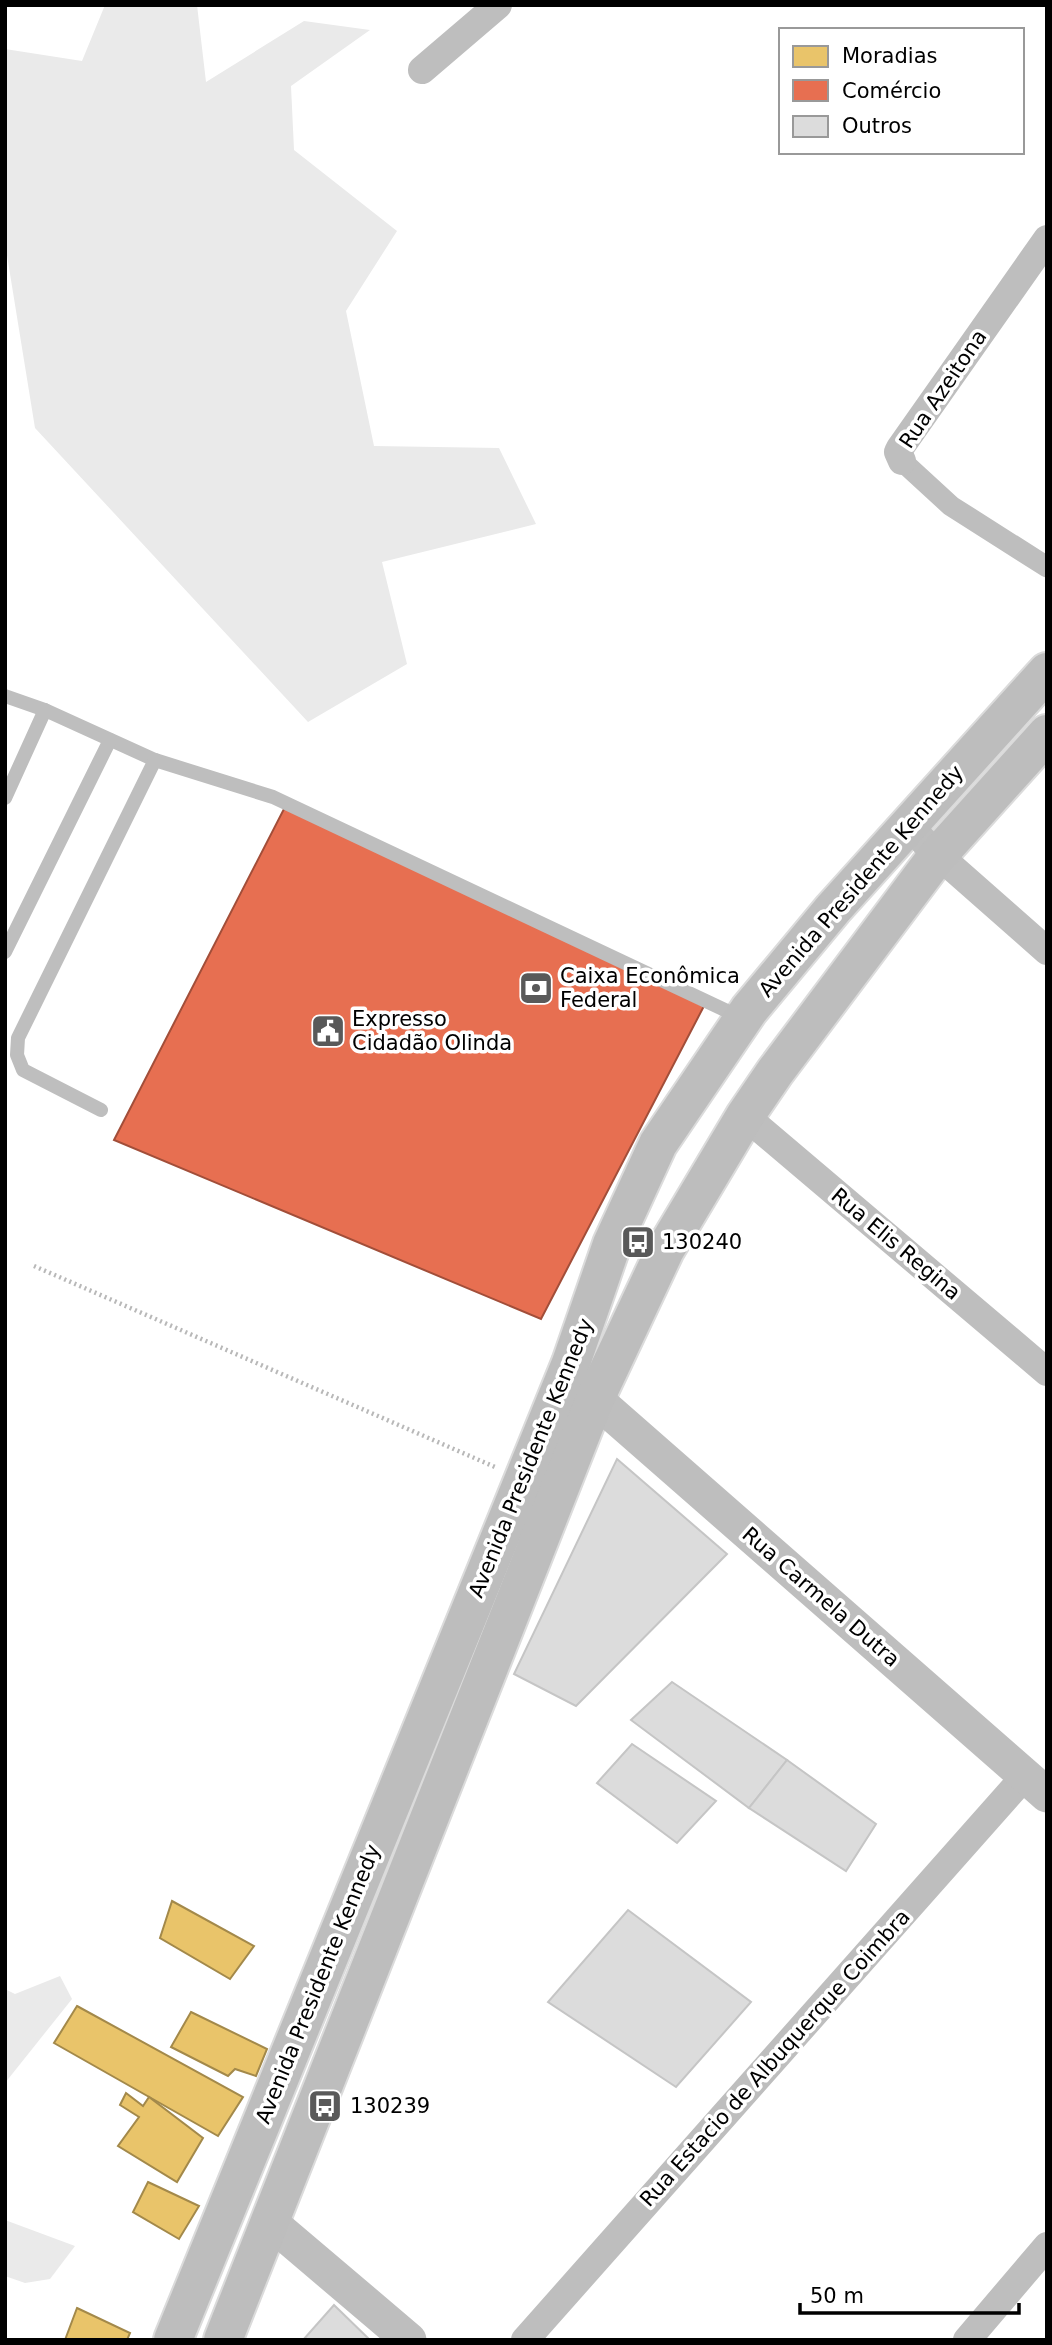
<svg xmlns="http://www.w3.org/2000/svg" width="1052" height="2345" viewBox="0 0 1052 2345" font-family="'DejaVu Sans',sans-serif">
  <rect width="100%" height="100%" fill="#fff"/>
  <!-- green -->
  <g fill="#eaeaea">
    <path d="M105 5H197L206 82 304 21 370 30 291 86 294 150 397 231 346 311 374 446 499 448 536 524 382 562 407 664 308 722 35 428 5 243V49L82 61Z"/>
    <path d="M60 1976 72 1999 5 2083V1989L15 1994Z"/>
    <path d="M5 2220 75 2246 50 2279 25 2283 5 2276Z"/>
  </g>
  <!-- homes -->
  <g fill="#e9c46a" stroke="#a3894a" stroke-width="2">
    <path d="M172 1901 254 1946 230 1979 160 1938Z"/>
    <path d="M77 2006 243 2097 218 2136 54 2043Z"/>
    <path d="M191 2012 267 2049 256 2076 235 2069 228 2076 171 2047Z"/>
    <path d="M126 2093 143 2106 149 2097 203 2138 177 2182 118 2146 139 2117 120 2105Z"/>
    <path d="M148 2182 199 2206 179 2239 133 2212Z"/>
    <path d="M77 2308 130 2333 127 2340H65Z"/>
  </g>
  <!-- shops -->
  <path fill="#e76f51" stroke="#a24e39" stroke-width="2" d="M286 805 704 1006 541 1319 114 1140Z"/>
  <!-- building -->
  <g fill="#dcdcdc" stroke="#c5c5c5" stroke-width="2">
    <path d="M617 1459 727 1554 576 1706 514 1674Z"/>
    <path d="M672 1682 787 1760 749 1808 631 1720Z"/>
    <path d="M632 1744 716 1801 677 1843 597 1783Z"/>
    <path d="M787 1760 876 1824 846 1871 749 1808Z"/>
    <path d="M628 1910 751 2002 676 2087 548 2002Z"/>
    <path d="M334 2305 370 2340H303Z"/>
  </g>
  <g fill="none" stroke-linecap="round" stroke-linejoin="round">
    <!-- primary casing -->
    <g stroke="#dbdbdb" stroke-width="42">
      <g id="primary">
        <path d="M173 2340 571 1363 612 1244 658 1144 749 1010 833 909 1047 672"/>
        <path d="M223 2340 595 1399 665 1250 745 1116 775 1072 938 855 1047 734"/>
      </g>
    </g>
    <!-- path -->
    <path stroke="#b8b8b8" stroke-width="4.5" stroke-dasharray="2 3.5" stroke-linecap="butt" d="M34 1266 495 1467"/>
    <!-- service -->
    <g stroke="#bebebe" stroke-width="14">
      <path d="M5 696 45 710 155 760 273 797 742 1018"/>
      <path d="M5 798 45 710"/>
      <path d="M5 952 110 740"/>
      <path d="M101 1110 23 1070 17 1055 18 1038 155 760"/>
    </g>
    <!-- pedestrian -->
    <path stroke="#bebebe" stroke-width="21" d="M902 461 951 506 1047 567"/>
    <!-- minor -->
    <g stroke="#bebebe" stroke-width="28">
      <path d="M422 70 498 5"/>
      <path d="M902 461 898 452 900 448 1047 239"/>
      <path d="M908 824 929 847 1047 951"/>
      <path d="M745 1116 1047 1372"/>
      <path d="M525 2340 1025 1776"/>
      <path d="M967 2340 1047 2246"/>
    </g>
    <!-- tertiary -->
    <g stroke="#bebebe" stroke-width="35">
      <path d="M595 1399 1047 1795"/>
      <path d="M270 2222 409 2340"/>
    </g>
    <!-- primary -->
    <use href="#primary" stroke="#bdbdbd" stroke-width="38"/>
  </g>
  <!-- icons -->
  <defs>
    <g id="bank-square" transform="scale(1.75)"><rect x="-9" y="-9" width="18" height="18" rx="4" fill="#595959" stroke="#fff"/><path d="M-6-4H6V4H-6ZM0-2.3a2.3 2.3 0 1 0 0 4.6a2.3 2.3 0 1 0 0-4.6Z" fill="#fff"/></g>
    <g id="civic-square" transform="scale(1.75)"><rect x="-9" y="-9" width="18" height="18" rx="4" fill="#595959" stroke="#fff"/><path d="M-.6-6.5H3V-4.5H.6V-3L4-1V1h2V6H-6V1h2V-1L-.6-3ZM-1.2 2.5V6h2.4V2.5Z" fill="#fff"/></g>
    <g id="bus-square" transform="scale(1.75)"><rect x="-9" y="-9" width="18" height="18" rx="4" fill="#595959" stroke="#fff"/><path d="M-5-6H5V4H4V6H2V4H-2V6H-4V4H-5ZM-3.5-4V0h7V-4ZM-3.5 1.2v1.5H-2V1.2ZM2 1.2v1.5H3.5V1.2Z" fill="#fff"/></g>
  </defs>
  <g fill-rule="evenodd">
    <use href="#bank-square" x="536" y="988"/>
    <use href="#civic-square" x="328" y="1031"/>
    <use href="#bus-square" x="638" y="1242"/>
    <use href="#bus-square" x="325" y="2106"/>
  </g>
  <g text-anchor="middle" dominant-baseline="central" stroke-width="7" stroke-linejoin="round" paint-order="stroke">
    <!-- street labels -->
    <g font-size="21" fill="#000" stroke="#fff">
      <text transform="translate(943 389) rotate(-56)">Rua Azeitona</text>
      <text transform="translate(861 881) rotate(-49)">Avenida Presidente Kennedy</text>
      <text transform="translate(896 1244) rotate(40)">Rua Elis Regina</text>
      <text transform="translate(531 1458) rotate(-68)">Avenida Presidente Kennedy</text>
      <text transform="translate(821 1597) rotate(41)">Rua Carmela Dutra</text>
      <text transform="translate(318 1984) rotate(-68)">Avenida Presidente Kennedy</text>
      <text transform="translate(775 2058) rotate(-48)">Rua Estacio de Albuquerque Coimbra</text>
    </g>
    <!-- poi labels -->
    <g font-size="21" fill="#000" stroke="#fff" text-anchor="start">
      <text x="560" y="976">Caixa Econômica<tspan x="560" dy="24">Federal</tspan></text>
      <text x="352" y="1019">Expresso<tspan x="352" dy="24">Cidadão Olinda</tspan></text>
      <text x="662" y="1242">130240</text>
      <text x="350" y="2106">130239</text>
    </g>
  </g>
  <!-- border -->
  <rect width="1052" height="2345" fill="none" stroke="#000000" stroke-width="14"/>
  <!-- legend -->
  <rect x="779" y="28" width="245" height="126" fill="#ffffff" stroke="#999999" stroke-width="2"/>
  <rect x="793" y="46" width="35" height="21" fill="#e9c46a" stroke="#999999" stroke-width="2"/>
  <text x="842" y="63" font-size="21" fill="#000000">Moradias</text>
  <rect x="793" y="80" width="35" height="21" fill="#e76f51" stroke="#999999" stroke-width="2"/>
  <text x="842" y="98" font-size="21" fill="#000000">Comércio</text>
  <rect x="793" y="116" width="35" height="21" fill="#dcdcdc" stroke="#999999" stroke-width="2"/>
  <text x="842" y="133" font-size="21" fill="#000000">Outros</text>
  <!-- scale -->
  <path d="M800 2303v10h219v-10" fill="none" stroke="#000000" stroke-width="3.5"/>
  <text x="810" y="2303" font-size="21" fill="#000000" stroke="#ffffff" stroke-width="5" paint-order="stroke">50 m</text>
</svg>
